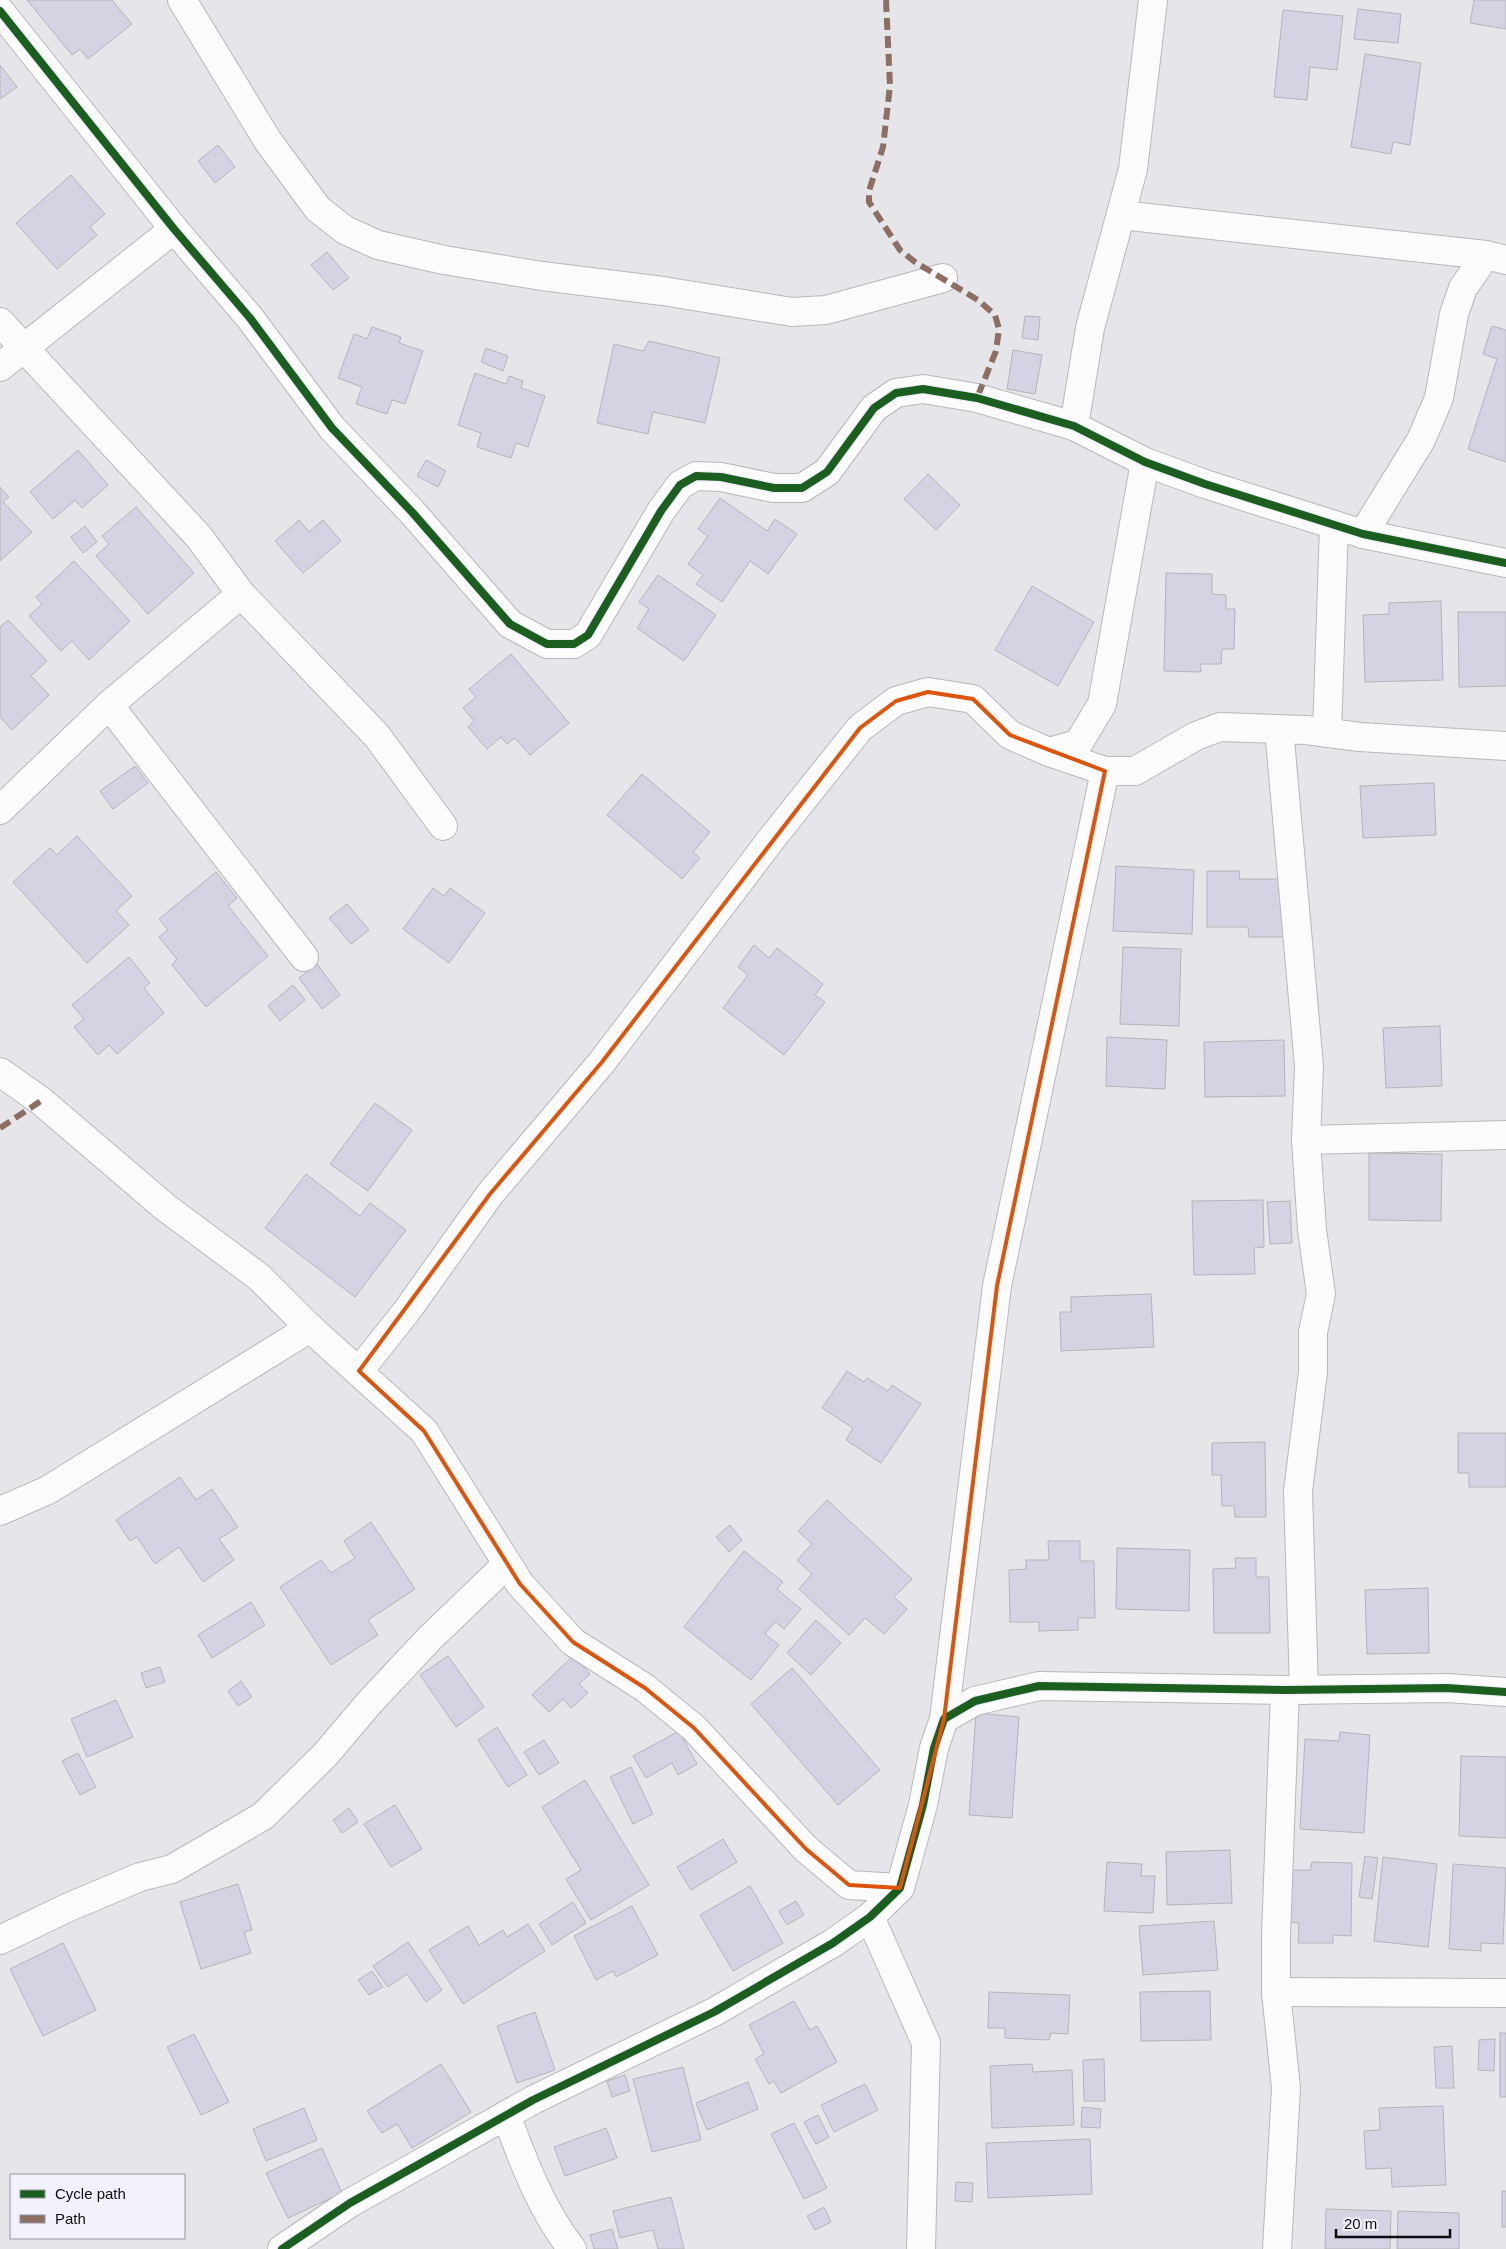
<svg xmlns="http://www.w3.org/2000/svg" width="1506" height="2249" viewBox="0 0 1506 2249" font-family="Arial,sans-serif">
  <rect width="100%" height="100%" fill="#e5e5ea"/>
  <!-- building -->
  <g fill="#d3d3e3" stroke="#b4b4b7">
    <path d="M27 0H112L132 24 88 59 80 49 72 55Z"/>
    <path d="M1474 0H1506V29L1470 23Z"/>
    <path d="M1358 9 1401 14 1398 43 1354 39Z"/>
    <path d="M1283 10 1343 16 1337 70 1310 67 1307 100 1274 97Z"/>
    <path d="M1365 54 1421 63 1410 145 1393 142 1391 154 1351 147Z"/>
    <path d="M0 65 17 87 0 99Z"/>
    <path d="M218 145 235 167 215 183 198 161Z"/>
    <path d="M71 175 105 214 90 227 97 235 57 269 16 223Z"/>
    <path d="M327 252 349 278 333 290 311 265Z"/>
    <path d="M1025 316 1040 317 1038 340 1022 338Z"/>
    <path d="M1492 326 1506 330V462L1468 449 1497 359 1483 354Z"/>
    <path d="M372 327 401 337 399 343 423 351 405 404 392 400 387 414 356 404 362 387 338 378 354 334 367 339Z"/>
    <path d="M649 341 720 358 705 423 653 412 648 434 597 423 614 344 643 351Z"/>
    <path d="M486 348 508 356 503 371 481 362Z"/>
    <path d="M1013 350 1042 355 1035 394 1007 389Z"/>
    <path d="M475 373 506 384 509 376 523 381 521 388 545 396 528 447 516 443 511 458 477 447 481 433 458 425Z"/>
    <path d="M78 450 108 485 82 508 75 500 53 519 30 492Z"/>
    <path d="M426 460 446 471 438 487 417 476Z"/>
    <path d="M928 474 960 505 936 530 904 499Z"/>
    <path d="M0 487 9 497 3 502 32 532 0 561Z"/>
    <path d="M720 498 767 531 775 519 797 534 768 574 750 561 722 602 696 584 703 575 688 564 708 536 698 529Z"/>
    <path d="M136 507 194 573 148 614 96 556 109 544 102 536Z"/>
    <path d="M299 520 309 532 323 520 341 541 303 573 275 541Z"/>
    <path d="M85 526 97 542 83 553 71 537Z"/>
    <path d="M74 561 130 621 89 660 72 641 61 651 29 616 42 604 36 597Z"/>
    <path d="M1166 573 1212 574V594L1226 595V609H1235L1234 649H1222L1221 664H1200L1201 672 1164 671Z"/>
    <path d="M658 575 716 615 684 661 637 628 649 609 639 602Z"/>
    <path d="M1032 586 1094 622 1058 686 995 650Z"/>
    <path d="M1441 601 1443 680 1365 682 1363 615 1389 614V603Z"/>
    <path d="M1458 612H1506V686L1459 687Z"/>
    <path d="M8 620 47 661 31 676 49 695 12 730 0 717V627Z"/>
    <path d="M511 654 569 723 530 755 515 738 507 744 501 737 487 749 468 727 474 721 463 708 476 697 469 689Z"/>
    <path d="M135 766 148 783 113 809 100 791Z"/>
    <path d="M642 774 710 832 693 852 700 858 682 879 607 815Z"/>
    <path d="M1434 783 1436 835 1363 838 1360 786Z"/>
    <path d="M77 836 132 896 116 911 129 925 87 963 13 882 50 848 57 855Z"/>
    <path d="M1116 866 1194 870 1192 934 1113 931Z"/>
    <path d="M1207 871H1240L1239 879H1285V937H1249L1248 927H1207Z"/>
    <path d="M216 872 237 898 228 906 268 956 206 1007 172 965 177 959 159 937 168 930 159 919Z"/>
    <path d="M433 888 444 896 450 888 485 913 449 963 403 929Z"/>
    <path d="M347 904 369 930 351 944 329 918Z"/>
    <path d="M754 945 769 958 777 948 823 984 815 995 825 1002 784 1055 723 1008 748 975 738 967Z"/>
    <path d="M1123 947 1181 949 1179 1026 1120 1024Z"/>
    <path d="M129 957 150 983 144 988 164 1013 117 1054 109 1045 98 1055 74 1027 84 1019 72 1005Z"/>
    <path d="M317 964 340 995 322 1009 299 978Z"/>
    <path d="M293 985 305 1000 280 1021 268 1006Z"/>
    <path d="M1440 1026 1442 1086 1386 1088 1383 1028Z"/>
    <path d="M1107 1037 1167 1040 1165 1089 1106 1086Z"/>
    <path d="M1284 1040 1285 1096 1205 1097 1204 1042Z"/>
    <path d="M375 1103 412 1130 368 1191 330 1164Z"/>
    <path d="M1369 1153 1442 1154 1441 1221 1369 1220Z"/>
    <path d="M306 1174 360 1216 370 1203 406 1230 355 1297 265 1228Z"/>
    <path d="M1263 1200 1264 1247 1254 1248 1255 1274 1194 1275 1192 1201Z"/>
    <path d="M1290 1201 1292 1243 1270 1244 1267 1202Z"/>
    <path d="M1151 1294 1154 1347 1061 1351 1060 1312H1071V1297Z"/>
    <path d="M847 1371 864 1382 867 1378 888 1391 892 1385 921 1404 881 1463 846 1440 853 1428 822 1408Z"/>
    <path d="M1458 1433H1506V1487H1469V1473H1458Z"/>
    <path d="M1265 1442 1266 1517H1235L1234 1506H1222L1221 1475H1212V1443Z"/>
    <path d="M180 1477 196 1500 212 1489 238 1527 219 1539 234 1560 203 1582 179 1547 155 1564 137 1537 130 1541 116 1520Z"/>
    <path d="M827 1500 912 1579 894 1597 907 1609 884 1634 865 1618 849 1635 799 1589 812 1574 797 1560 812 1544 798 1531Z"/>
    <path d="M371 1522 415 1589 368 1620 378 1635 331 1665 280 1587 321 1560 331 1573 355 1558 344 1541Z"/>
    <path d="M730 1525 742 1540 729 1552 716 1537Z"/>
    <path d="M1048 1541H1080V1561H1094L1095 1618H1078V1630L1039 1631V1622H1010L1009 1570 1026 1569V1560H1049Z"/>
    <path d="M1117 1548 1190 1550 1189 1611 1116 1609Z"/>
    <path d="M744 1551 783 1582 777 1589 801 1609 784 1629 775 1622 765 1634 779 1645 751 1680 684 1627Z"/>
    <path d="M1235 1558H1256V1577H1269L1270 1633H1214L1213 1569 1236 1568Z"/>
    <path d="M1428 1588 1429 1653 1367 1654 1365 1590Z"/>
    <path d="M251 1602 265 1625 212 1658 198 1635Z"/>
    <path d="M816 1620 841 1643 811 1675 787 1653Z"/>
    <path d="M448 1656 484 1707 456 1727 420 1675Z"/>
    <path d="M573 1656 590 1674 579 1684 588 1693 571 1708 563 1699 549 1712 532 1695Z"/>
    <path d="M160 1667 165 1682 146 1688 141 1673Z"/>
    <path d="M792 1668 880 1770 838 1805 751 1704Z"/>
    <path d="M241 1681 252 1697 238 1706 228 1691Z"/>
    <path d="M116 1700 133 1737 87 1757 71 1719Z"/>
    <path d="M976 1713 1019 1717 1012 1818 969 1815Z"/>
    <path d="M497 1727 527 1775 508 1787 478 1740Z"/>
    <path d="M679 1731 697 1764 678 1775 672 1763 646 1778 633 1756Z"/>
    <path d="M1340 1732 1370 1735 1364 1833 1300 1829 1305 1739 1339 1741Z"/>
    <path d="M544 1740 559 1763 539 1775 524 1752Z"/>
    <path d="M78 1753 96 1787 80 1795 62 1761Z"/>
    <path d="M1461 1756 1506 1757V1838L1459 1836Z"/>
    <path d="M631 1767 653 1814 633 1824 610 1777Z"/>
    <path d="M585 1780 649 1885 591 1920 566 1879 581 1870 542 1807Z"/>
    <path d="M395 1805 422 1849 391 1867 364 1824Z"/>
    <path d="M349 1808 358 1822 342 1833 333 1820Z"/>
    <path d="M723 1839 737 1862 691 1890 677 1867Z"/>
    <path d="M1230 1850 1232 1903 1167 1905 1166 1852Z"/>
    <path d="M1365 1856 1378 1858 1372 1899 1359 1897Z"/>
    <path d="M1383 1857 1437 1864 1428 1947 1374 1941Z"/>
    <path d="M1107 1862 1142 1864 1141 1876H1155L1153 1913 1104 1911Z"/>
    <path d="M1312 1862 1352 1863 1351 1936 1333 1935V1943H1298L1299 1923 1286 1922V1870H1310Z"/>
    <path d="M1453 1864 1506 1868 1503 1944 1481 1943V1951L1449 1949Z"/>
    <path d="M238 1884 252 1930 244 1932 251 1953 201 1969 180 1902Z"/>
    <path d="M750 1886 783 1943 733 1971 700 1915Z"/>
    <path d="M796 1901 804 1915 787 1925 779 1911Z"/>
    <path d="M573 1902 586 1923 552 1945 539 1924Z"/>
    <path d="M632 1906 658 1955 616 1977 613 1971 596 1980 574 1936Z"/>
    <path d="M1214 1921 1218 1970 1143 1975 1139 1926Z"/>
    <path d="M528 1924 545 1951 463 2004 429 1950 468 1926 479 1945 503 1930 507 1937Z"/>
    <path d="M408 1942 442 1990 426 2002 407 1974 388 1987 373 1966Z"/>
    <path d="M63 1943 96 2010 43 2036 10 1969Z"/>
    <path d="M372 1971 383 1987 369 1995 358 1980Z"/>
    <path d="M1210 1991 1211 2040 1141 2041 1140 1992Z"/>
    <path d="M989 1992 1070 1995 1068 2034 1051 2033 1049 2040 1005 2038V2028H988Z"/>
    <path d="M794 2001 810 2030 817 2026 837 2062 781 2093 774 2081 769 2084 755 2059 764 2054 749 2025Z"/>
    <path d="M535 2012 555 2070 517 2083 497 2026Z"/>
    <rect x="1500" y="2033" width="6" height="64"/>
    <path d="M194 2034 229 2102 201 2115 167 2047Z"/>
    <path d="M1495 2039 1494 2071 1478 2070 1479 2040Z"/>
    <path d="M1452 2046 1454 2088H1436L1434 2047Z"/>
    <path d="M1104 2059 1105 2101H1084L1083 2060Z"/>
    <path d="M441 2064 471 2112 412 2148 397 2124 382 2133 367 2111Z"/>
    <path d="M1032 2064 1033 2072 1072 2070 1074 2125 992 2128 990 2066Z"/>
    <path d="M683 2067 701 2140 652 2152 633 2079Z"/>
    <path d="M625 2075 630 2091 612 2097 607 2081Z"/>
    <path d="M748 2082 758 2109 707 2130 696 2103Z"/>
    <path d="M865 2084 878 2110 834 2132 821 2105Z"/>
    <path d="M1443 2106 1446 2185 1392 2187 1391 2168 1366 2169 1364 2131 1380 2130 1379 2108Z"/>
    <path d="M1082 2107 1101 2109 1100 2128 1081 2127Z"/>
    <path d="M304 2108 317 2140 266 2161 253 2129Z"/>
    <path d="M818 2115 829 2137 816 2144 804 2122Z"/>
    <path d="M794 2123 827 2188 804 2199 771 2134Z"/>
    <path d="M606 2128 617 2158 565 2176 554 2147Z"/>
    <path d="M1090 2139 1092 2194 988 2198 986 2143Z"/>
    <path d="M322 2148 342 2193 288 2218 266 2173Z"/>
    <path d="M956 2182 973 2183 972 2202 955 2201Z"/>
    <rect x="1502" y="2191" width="4" height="36"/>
    <path d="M671 2197 684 2249H658L653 2230 620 2238 613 2211Z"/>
    <path d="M824 2207 831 2222 815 2230 807 2216Z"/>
    <path d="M1326 2209 1391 2211 1390 2249H1325Z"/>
    <path d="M1398 2211 1459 2213V2249H1397Z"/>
    <path d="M612 2229 618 2249H594L590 2235Z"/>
  </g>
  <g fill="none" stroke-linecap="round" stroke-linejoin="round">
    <!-- minor casing -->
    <g stroke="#b8b8bb" stroke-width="30">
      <g id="minor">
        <path d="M182 0 268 141 318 209 345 230 378 245 444 260 542 276 663 291 792 312 826 310 943 278"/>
        <path d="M0 11 174 229 250 318 332 428 412 512 510 624 547 644H574L588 635 661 511 680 485 696 476 721 477 774 488H802L827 472 874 408 896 393 923 389 977 398 1074 426 1145 462 1205 484 1363 534 1506 563"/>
        <path d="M1121 215 1486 255 1506 260"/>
        <path d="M0 322 199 537 241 594 377 736 443 826"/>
        <path d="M0 367 174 229"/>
        <path d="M1074 426 1090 328 1133 169 1153 0"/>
        <path d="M1363 534 1421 440 1439 398 1454 314 1463 288 1486 255"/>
        <path d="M109 705 304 957"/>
        <path d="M1279 729 1309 1066 1306 1140 1312 1230 1321 1294 1313 1332V1372L1298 1491 1304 1690"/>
        <path d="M1327 733 1334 525"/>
        <path d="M1049 752 1105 771H1135L1196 736 1220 727 1306 730 1360 737 1506 746"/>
        <path d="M0 810 109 705 241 594"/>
        <path d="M0 1072 41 1101 165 1207 259 1277 310 1328 424 1431 520 1584 573 1642 645 1688 694 1728 806 1849 849 1885 900 1888"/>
        <path d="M1306 1140 1506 1135"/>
        <path d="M359 1371 406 1312 490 1194 602 1062 773 837 860 728 896 701 928 692 973 699 1010 735 1049 752 1078 744 1102 704 1145 462"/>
        <path d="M0 1511 48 1490 310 1328"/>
        <path d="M944 1719 997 1286 1105 771"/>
        <path d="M870 1917 926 2043 921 2249"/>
        <path d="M0 1940 69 1907 140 1877 172 1869 263 1816 325 1755 370 1702 429 1639 507 1564"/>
        <path d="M1276 1992 1506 1993"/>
        <path d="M506 2115C524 2163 541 2209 572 2249"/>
        <path d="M282 2249 350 2203 439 2153 533 2100 714 2012 833 1943 870 1917 900 1888 923 1805 934 1748 944 1719 975 1701 1039 1686 1285 1690 1447 1688 1506 1692"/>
        <path d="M1277 2249 1286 2088 1276 1992V1936L1285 1690"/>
      </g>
    </g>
    <!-- minor -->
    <use href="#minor" stroke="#fbfbfc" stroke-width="28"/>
    <!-- quiet -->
    <g stroke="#8d6e63" stroke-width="6" stroke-dasharray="12 6" stroke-linecap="butt">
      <path d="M886 0 890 86 883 147 869 191V202L900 250 915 262 978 300 995 315 999 329 996 351 977 398"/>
      <path d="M0 1128 41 1101"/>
    </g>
    <!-- cycleway casing -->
    <g stroke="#f1f1f9" stroke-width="11">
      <g id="cycleway">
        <path d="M0 11 174 229 250 318 332 428 412 512 510 624 547 644H574L588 635 661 511 680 485 696 476 721 477 774 488H802L827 472 874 408 896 393 923 389 977 398 1074 426 1145 462 1205 484 1363 534 1506 563"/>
        <path d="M282 2249 350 2203 439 2153 533 2100 714 2012 833 1943 870 1917 900 1888 923 1805 934 1748 944 1719 975 1701 1039 1686 1285 1690 1447 1688 1506 1692"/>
      </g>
    </g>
    <!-- cycleway -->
    <use href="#cycleway" stroke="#1b5e20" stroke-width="8"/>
  </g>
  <!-- marked area -->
  <path fill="none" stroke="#dd550c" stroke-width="4" stroke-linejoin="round" d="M928 692 973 699 1010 735 1105 771 997 1286 944 1719 900 1888 849 1885 806 1849 694 1728 645 1688 573 1642 520 1584 424 1431 359 1371 490 1194 602 1062 860 728 896 701Z"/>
  <!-- legend -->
  <rect x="10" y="2174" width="175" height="65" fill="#f1f1f9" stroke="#96969c"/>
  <rect x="20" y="2190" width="25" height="8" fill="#1b5e20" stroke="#96969c"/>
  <text x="55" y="2199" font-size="15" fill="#0e0e11">Cycle path</text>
  <rect x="20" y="2215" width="25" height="8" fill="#8d6e63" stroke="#96969c"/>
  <text x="55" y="2224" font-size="15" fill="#0e0e11">Path</text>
  <!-- scale -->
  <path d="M1336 2229v8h114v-8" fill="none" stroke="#0e0e11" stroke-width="2.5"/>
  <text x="1344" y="2229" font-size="15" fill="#0e0e11" stroke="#f1f1f9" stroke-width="4" paint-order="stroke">20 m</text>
</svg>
